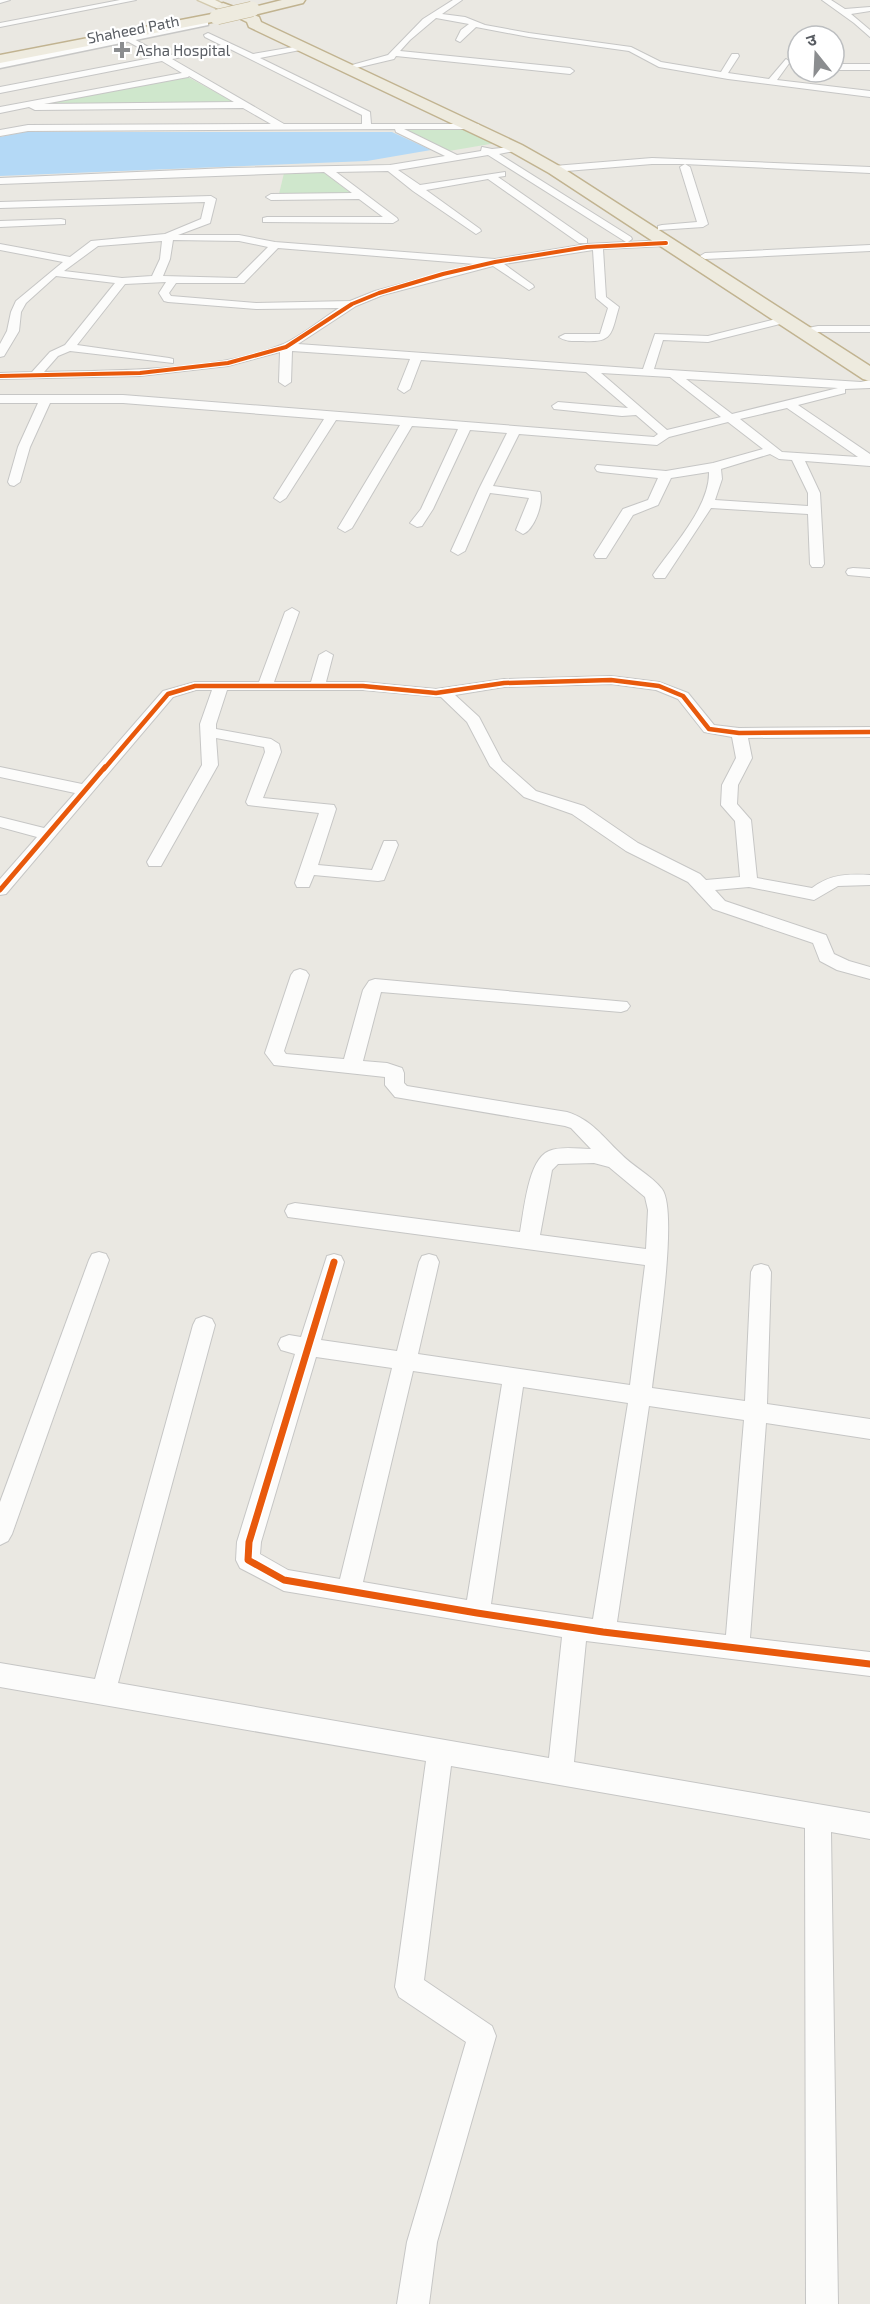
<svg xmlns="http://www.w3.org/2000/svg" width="870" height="2304" viewBox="0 0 870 2304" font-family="'Exo 2','Noto Sans Devanagari',sans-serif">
  <rect width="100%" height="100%" fill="#eae8e2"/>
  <!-- green -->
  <g fill="#cfe7cc">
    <path d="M186 76 239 105 48 103Z"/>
    <path d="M473 128 502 142 449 151 401 129Z"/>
    <path d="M323 172 352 194H279L284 173Z"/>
  </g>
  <!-- water -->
  <path fill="#b4d9f6" d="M25 132H392L431 150 367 161 0 176V137Z"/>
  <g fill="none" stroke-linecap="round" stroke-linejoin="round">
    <!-- street casing -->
    <g stroke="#c6c6c5" stroke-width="2">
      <g id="street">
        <path d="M0 0H10L0 3Z"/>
        <path d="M120 0H136L0 27V23Z"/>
        <path d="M453 0H462L442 14 465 17 485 25 529 33 631 47 661 62 721 72 732 54H738L739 56 728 73 769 79 786 59 790 62 777 80 870 91V97L728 79 659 67 629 51 529 37 476 27 460 42 456 40 461 30 469 24 436 18 410 40 400 51 570 68 574 71 570 74 396 56 394 59 356 68 352 65 388 55 423 19Z"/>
        <path d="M822 0H831L845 9 870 7V11L851 14 870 30V37L854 23Z"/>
        <path d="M208 33 253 54 305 45V49L260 58 370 112 371 124H478L480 126 475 129H404L457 155 481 151 482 147 492 149 519 146V150L499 154 631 237 632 239 628 242 666 240 671 243 666 246 603 249 606 297 619 307C611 333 614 343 583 341 575 341 566 342 559 337L565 334H600L608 308 596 298 593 250 504 264 533 285 534 287 529 290 493 266 383 295 356 306 298 344 643 369 655 334 708 336 784 317 788 318V322L708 342 663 340 654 369 861 382 870 380V388L845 389V393L798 405 870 454V466L805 461 820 493 824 564 822 567H812L810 564 808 514 711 508 665 578H655L653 575C672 547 710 507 709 472L671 478 658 505 633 515 606 558H596L594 555 623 509 648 500 658 478 601 472 597 471 595 468 597 465 666 471 713 463 763 449 728 422 669 437 657 445 519 434 493 486 540 492C544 503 534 530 523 534L516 530 529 498 490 493 465 551 458 555 451 551 479 489 507 433 470 430 433 509 422 526 417 527 410 523 421 509 458 429 412 426 352 528 345 532 338 528 400 425 336 420 286 498 280 502 274 498 324 419 123 403H50L30 447 20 482 14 486 10 485 8 482 18 447 38 403H0V395H123L654 437 658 434 636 415 622 416 554 409 552 406 558 402 628 408 586 372 421 360 410 389 404 393 398 389 410 359 292 351 291 382 285 386 279 382 280 352 228 366 140 376 0 379V373L32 372 50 352 65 345 115 283 56 276 26 303 21 312 19 331 4 356 0 357V344L7 331 11 312 16 301 63 262 0 250V244L70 257 91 241 165 234 201 219 205 202 0 208V202L211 196 216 199 210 223 178 235H239L275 242 495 259 587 244 626 242 488 155 398 170 420 185 505 172V176L498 177 587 239V243H579L488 179 426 190 480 229 481 231 476 234 413 191 388 171 336 172 397 218 398 220 393 223 263 222V218L267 217H383L359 199 271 200 266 197 271 194 352 193 324 172 0 184V178L228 168 390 165 445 156 396 132 395 129 28 131 0 136V130L28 125 271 124 243 108 35 110 29 107 0 113V107L182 73 162 61 0 93V87L156 57 127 41V37H130L165 56 221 45 205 37 204 35ZM228 48 362 115V124H284L172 59ZM189 76 234 102 44 104 188 77ZM173 240 239 241 268 247 237 278 163 276 170 259ZM162 241 160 259 152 276 122 278 64 271 98 246ZM278 248 475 264 375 291 350 301 256 303 171 296 169 293 176 283H244ZM166 282 159 293 164 301 168 302 256 309 339 308C321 319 301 337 281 345 215 372 115 370 44 372L58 356 70 351 173 363V359L169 358 77 345 125 284ZM601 373 670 377 721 417 667 430ZM686 379 838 388 732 414ZM787 408 858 457 782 452 740 419ZM770 454 779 459 792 460 808 493V506L715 500 722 479 721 469Z"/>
        <rect x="835" y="64" width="35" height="6"/>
        <path d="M652 158 870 167V173L684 164H652L554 172 549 169 554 166Z"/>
        <path d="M685 164 690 167 708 224 703 227 658 230V226L662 225 697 222 680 167Z"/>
        <path d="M61 219 65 220V224L0 227V221Z"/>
        <path d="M870 245V251L705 259 700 256 705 253Z"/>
        <path d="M818 326H870V332H818L802 335 796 332 798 330Z"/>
        <path d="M853 568 870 569V577L848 575 846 572 848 569Z"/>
        <path d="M292 608 299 612 274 682H311L319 655 326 651 333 655 326 682H363L436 689 504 679 611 676 659 682 688 693 714 725 739 728 870 727V737L748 738 752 758 738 785 737 804 751 820 757 878 812 888C830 874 848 874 870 875V885L838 886 814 900 749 887 715 890 725 901 826 935 834 954 849 961 870 967V979L837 970 820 961 813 943 713 909 688 882 626 851 572 814 524 797 490 766 467 722 441 697 363 690H227L216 724V729L271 739 279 744 281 752 263 798 334 805 336 809 318 865 372 870 384 841H396L398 845 384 880 378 881 314 875 309 887H297L295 883 319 813 248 805 246 802 265 752 264 747 216 738 218 765 161 866H149L147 862 202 765 200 724 212 690H196L173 697 6 894 0 895V879L37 837 0 827V817L44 828 75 793 0 777V767L82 784 163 691 195 682H259L285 612ZM611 684 656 690 678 699 704 732 732 737 736 758 722 785 721 805 735 821 740 877 706 880 700 874 638 843 584 806 536 791 502 761 479 717 455 695 504 687Z"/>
        <path d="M300 969 306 971 309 975 284 1051 286 1054 344 1059 363 990 369 981 375 979 627 1002 630 1006 627 1010 621 1012 381 992 363 1061 387 1063 402 1068 404 1073V1083L407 1086 567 1112C592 1120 602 1136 620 1153 632 1166 651 1175 662 1189 679 1212 656 1353 652 1388L745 1401 751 1272 754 1266 761 1264 768 1266 771 1272 767 1404 870 1419V1439L766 1423 750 1638 870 1652V1676L586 1641 574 1762 870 1813V1839L831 1832 838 2304H806L805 1828 451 1766 424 1980 492 2026 496 2036 437 2242 429 2304H397L407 2242 466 2042 399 1997 395 1987 426 1761 0 1687V1663L95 1679 193 1325 196 1319 204 1316 212 1319 215 1325 118 1683 549 1758 562 1637 284 1591 240 1568 236 1560 237 1542 295 1354 281 1350 278 1344 281 1338 289 1335 301 1337 327 1256 334 1254 341 1256 344 1262 321 1340 397 1351 419 1262 422 1256 429 1254 436 1256 439 1262 418 1354 630 1385 645 1265 288 1217 285 1211 288 1205 295 1203 520 1232C524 1211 528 1159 549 1151 561 1146 579 1149 591 1149L571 1128 565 1126 395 1097 385 1085V1077L274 1065 265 1053 291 975 294 971ZM594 1163 609 1167 645 1197 648 1210 646 1249 540 1235 552 1170 558 1164ZM316 1357 392 1368 340 1579 288 1570 260 1554 261 1542ZM413 1371 502 1384 467 1600 363 1582ZM523 1387 628 1403 593 1619 491 1604ZM649 1406 744 1420 726 1635 617 1622Z"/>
        <path d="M99 1252 106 1254 109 1260 12 1534 8 1541 0 1545V1502L89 1260 92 1254Z"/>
      </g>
    </g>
    <!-- secondary casing -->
    <g stroke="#c7c7c6" stroke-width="3">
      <path id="secondary" d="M204 20 208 21V25L0 68V60Z"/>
    </g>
    <!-- primary casing -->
    <g stroke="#d3caae" stroke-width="3">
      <path id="primary" d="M198 0H215L229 7 223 11Z"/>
    </g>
    <!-- highway casing -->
    <g stroke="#c1b390" stroke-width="3">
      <g id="highway">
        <path d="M282 0H305L303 3 254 15 259 17 261 22 522 145 561 167 870 366V381L863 379 549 173 510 151 249 27 247 22 216 7 223 3 242 10Z"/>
        <path d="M217 13 224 17 222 20 0 63V55Z"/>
      </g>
    </g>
    <!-- street -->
    <use href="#street" fill="#fcfcfb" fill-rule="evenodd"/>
    <!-- secondary -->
    <use href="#secondary" fill="#fcfcfb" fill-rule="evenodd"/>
    <!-- primary -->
    <use href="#primary" fill="#f2f0e5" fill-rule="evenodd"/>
    <!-- highway -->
    <use href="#highway" fill="#eeebdf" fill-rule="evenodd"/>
    <!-- highway-bridge casing -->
    <g stroke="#c1b390" stroke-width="16" stroke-linecap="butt">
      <path id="highway-bridge" d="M217 17 252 9"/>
    </g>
    <!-- highway-bridge -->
    <use href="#highway-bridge" stroke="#eeebdf" stroke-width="15"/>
    <!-- cycleway-far3 casing -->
    <g stroke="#fff" stroke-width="6">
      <path id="cycleway-far3" d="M0 376 140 373 228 363 286 347 352 304 379 293 443 274 495 262 587 247 666 243"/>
    </g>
    <!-- cycleway-far2 casing -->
    <g stroke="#fff" stroke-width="8">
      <path id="cycleway-far2" d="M104 769 168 694 195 686H363L436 693 504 683 611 680 659 686 683 696 709 729 739 733 870 732"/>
    </g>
    <!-- cycleway-far1 casing -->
    <g stroke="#fff" stroke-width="8">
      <path id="cycleway-far1" d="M0 890 105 767"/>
    </g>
    <!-- cycleway casing -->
    <g stroke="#fff" stroke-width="10">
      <path id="cycleway" d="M334 1262 249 1542 248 1560 284 1580 477 1613 603 1632 870 1664"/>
    </g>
    <!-- cycleway-far3 -->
    <use href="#cycleway-far3" stroke="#e8590c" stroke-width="4"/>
    <!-- cycleway-far2 -->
    <use href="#cycleway-far2" stroke="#e8590c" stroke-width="4.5"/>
    <!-- cycleway-far1 -->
    <use href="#cycleway-far1" stroke="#e8590c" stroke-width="5"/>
    <!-- cycleway -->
    <use href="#cycleway" stroke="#e8590c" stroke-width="7"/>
  </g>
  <!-- markers -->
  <path fill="#8b8d8f" stroke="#fff" stroke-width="2" d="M119 41h6v6h6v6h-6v6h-6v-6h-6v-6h6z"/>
  <g text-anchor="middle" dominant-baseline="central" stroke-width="4.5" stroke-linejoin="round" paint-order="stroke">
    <!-- far-street labels -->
    <g font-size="15" fill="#585c62" stroke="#fff">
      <text transform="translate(133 29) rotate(-11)">Shaheed Path</text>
    </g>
    <!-- far-poi labels -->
    <g font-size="15" fill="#585c62" stroke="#fff" text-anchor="start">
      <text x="136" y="50">Asha Hospital</text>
    </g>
  </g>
  <!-- north arrow -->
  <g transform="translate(816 54) rotate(342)"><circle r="28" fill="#ffffff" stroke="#bcbec0" stroke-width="1.5"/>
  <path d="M0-4.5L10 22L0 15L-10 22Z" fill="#8b8d8f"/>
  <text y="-9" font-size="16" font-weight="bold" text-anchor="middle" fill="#585c62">उ</text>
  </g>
</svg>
